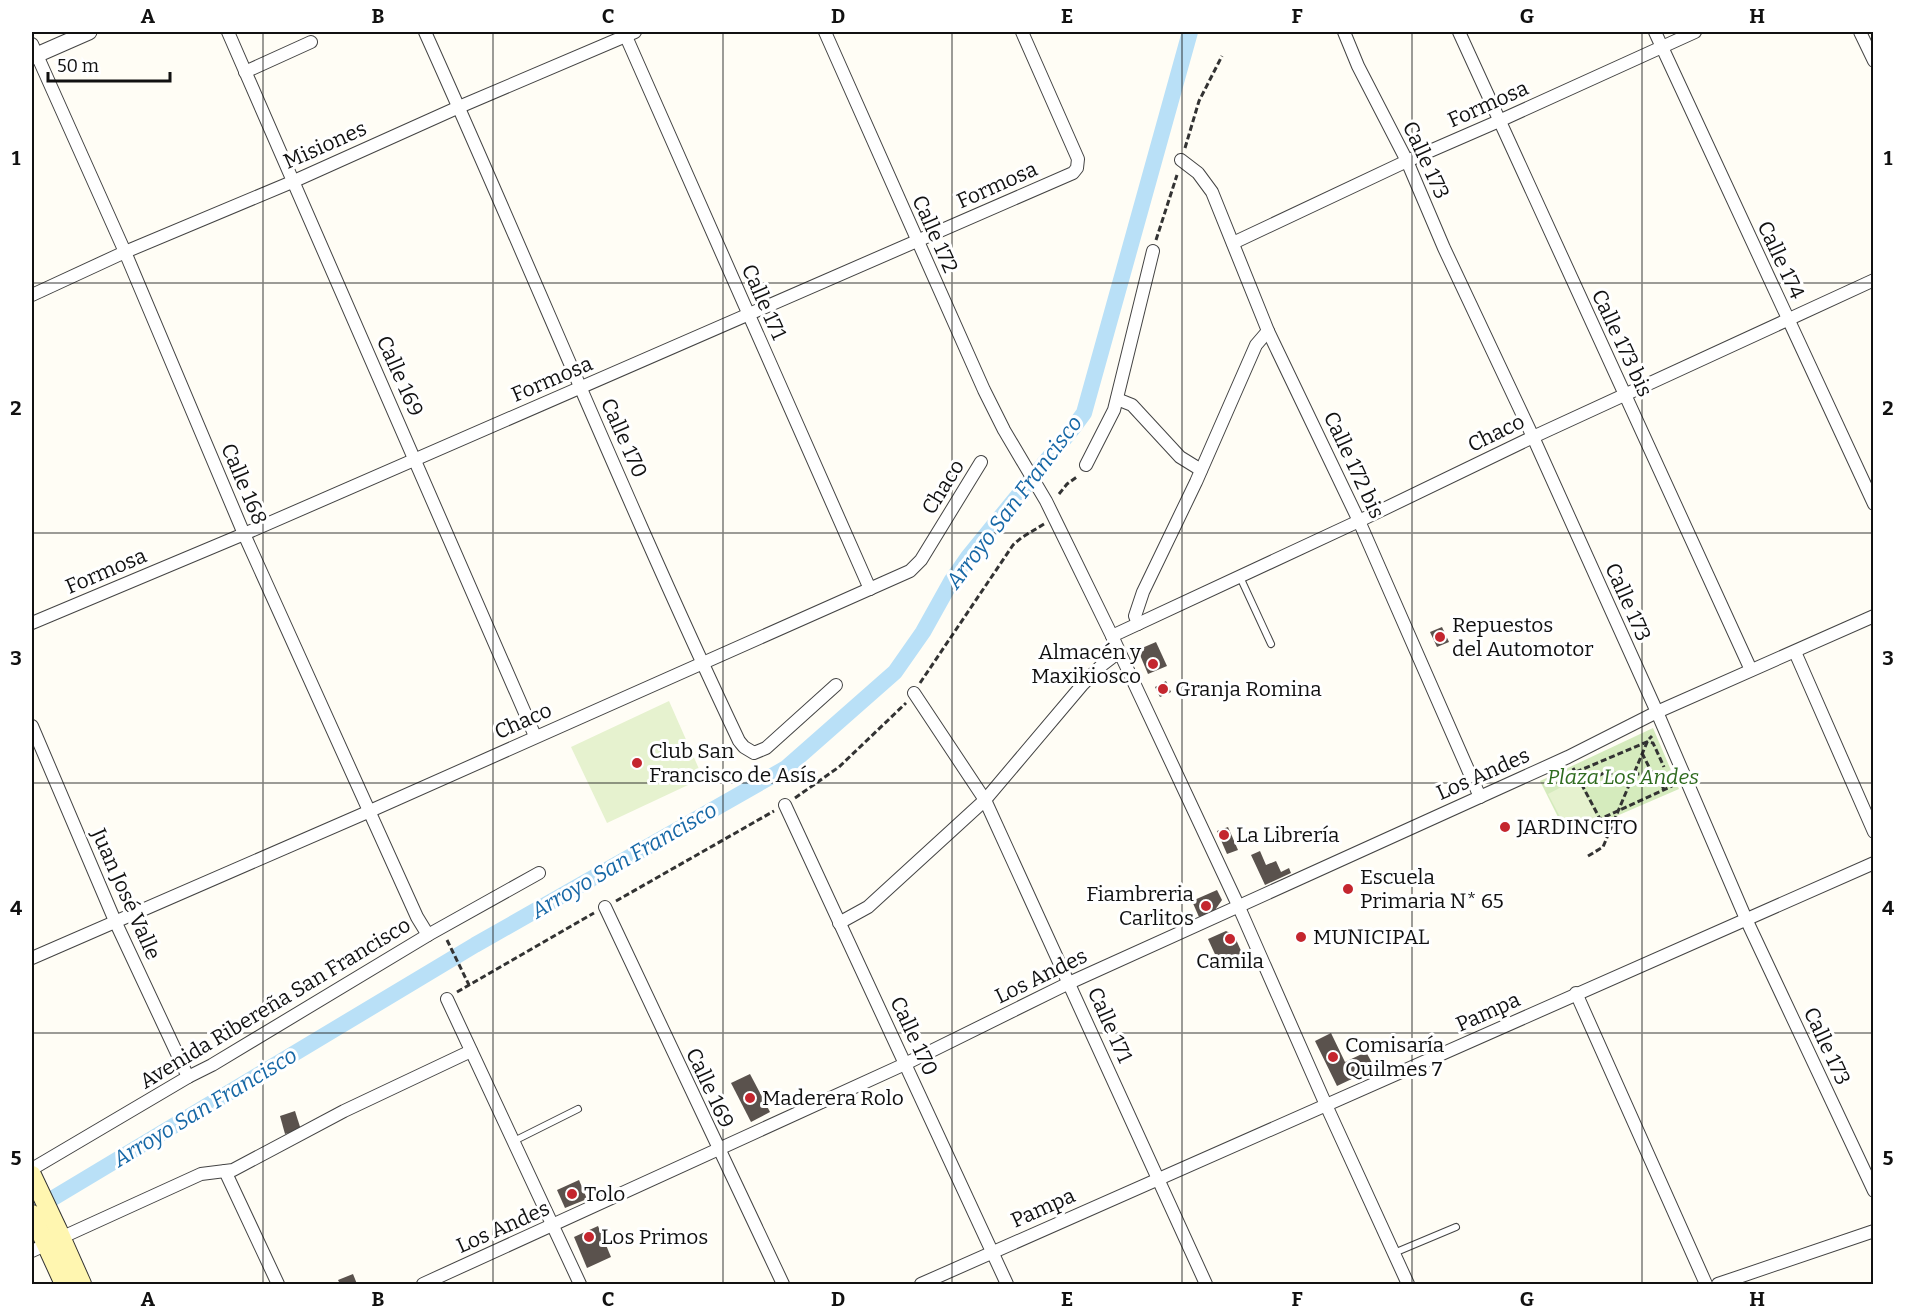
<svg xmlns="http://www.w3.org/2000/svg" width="1905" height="1316" viewBox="0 0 1905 1316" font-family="Bitter,serif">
  <rect width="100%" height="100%" fill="#fffdf5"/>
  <!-- green -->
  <path fill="#d5ebbd" d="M1653 728 1679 789 1568 837 1540 781Z"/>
  <!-- pitch -->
  <g fill="#e6f2cf">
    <path d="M669 701 703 778 607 823 571 747Z"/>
    <path d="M1577 779 1598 819 1569 834 1548 794Z"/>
  </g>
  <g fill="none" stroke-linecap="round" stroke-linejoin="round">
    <!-- canal -->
    <path stroke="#b9e0f7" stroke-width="16" d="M35 1209 475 945 786 768 895 672 923 632 952 580 968 557 1073 428 1084 413 1190 32"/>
  </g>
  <!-- building -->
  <g fill="#5a524d">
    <path d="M1442 627 1449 642 1437 647 1430 632Z"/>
    <path d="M1156 642 1167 666 1148 674 1140 655 1142 648Z"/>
    <path d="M1166 681 1171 692 1160 697 1155 687Z"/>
    <path d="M1228 827 1238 850 1227 854 1217 831Z"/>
    <path d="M1260 851 1266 865 1276 861 1281 872 1289 868 1291 873 1265 885 1251 855Z"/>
    <path d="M1217 890 1222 900 1215 910 1199 917 1192 901Z"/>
    <path d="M1226 931 1234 935 1242 953 1219 963 1208 939Z"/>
    <path d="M1331 1033 1345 1062 1366 1052 1375 1068 1337 1086 1315 1041Z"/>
    <path d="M750 1074 770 1112 751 1122 731 1083Z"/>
    <path d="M295 1111 301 1130 285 1134 280 1116Z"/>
    <path d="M579 1180 587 1199 565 1208 557 1190Z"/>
    <path d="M598 1226 611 1257 587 1268 574 1237Z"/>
    <path d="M353 1274 357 1284H340L338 1280Z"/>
  </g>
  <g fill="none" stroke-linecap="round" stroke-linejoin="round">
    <!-- service casing -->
    <g stroke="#444" stroke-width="8">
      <g id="service">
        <path d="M1240 577 1271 644"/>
        <path d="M514 1141 578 1109"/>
        <path d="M1394 1253 1456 1227"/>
      </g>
    </g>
    <!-- minor casing -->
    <g stroke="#444" stroke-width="14">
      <g id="minor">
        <path d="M228 32 535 736"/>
        <path d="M425 32C531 267 628 507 739 741L744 747 754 753 766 748 836 685"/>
        <path d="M624 32 870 589"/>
        <path d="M825 32 984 390 1004 430 1046 501 1112 636 1238 905 1326 1105 1408 1284"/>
        <path d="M1344 32 1358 66 1407 161 1444 248 1533 437 1657 712 1746 919 1874 1191"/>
        <path d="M1459 32 1751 670"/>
        <path d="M1655 32 1874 504"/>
        <path d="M1860 32 1874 61"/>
        <path d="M32 44 125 252 244 534 417 917 428 935"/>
        <path d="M245 72 311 42"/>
        <path d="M1181 160 1198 173 1212 192 1268 331 1359 521 1480 797"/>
        <path d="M1233 243 1407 161 1499 121 1695 32"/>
        <path d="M32 295 125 252 292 182 459 107 635 32"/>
        <path d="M1117 399 1132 405 1180 457 1201 470"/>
        <path d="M1086 465 1114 410 1153 251"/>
        <path d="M32 623 244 534 1073 173 1077 168 1078 159 1022 32"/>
        <path d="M1138 624 1135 616 1143 592 1196 482 1256 345 1268 331"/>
        <path d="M1112 636 1359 521 1533 437 1874 280"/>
        <path d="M1795 652 1874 832"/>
        <path d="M914 693 985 800 1206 1284"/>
        <path d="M32 726 115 921 188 1077"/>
        <path d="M785 805 1007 1284"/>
        <path d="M605 907 783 1284"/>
        <path d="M839 923 868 907 985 800 1083 684 1102 665 1119 652"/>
        <path d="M32 958 370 811 910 571 921 560 981 462"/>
        <path d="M1576 993 1706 1284"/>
        <path d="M447 999 580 1284"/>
        <path d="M32 1169 188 1077 212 1065 428 935 539 873"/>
        <path d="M225 1171 278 1284"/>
        <path d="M32 1251 201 1174 233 1170 344 1111 471 1051"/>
        <path d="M423 1284 905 1064 1069 983 1568 757 1657 712 1874 616"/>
        <path d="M921 1284 1874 863"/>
        <path d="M1718 1284 1874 1231"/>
      </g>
    </g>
    <!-- tertiary casing -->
    <g stroke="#444" stroke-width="17">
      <path id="tertiary" d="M32 57 89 32"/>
    </g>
    <!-- secondary casing -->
    <g stroke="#333" stroke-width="20">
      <g id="secondary">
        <path d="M32 1175 58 1230 82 1284"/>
        <path d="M32 1214 64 1284"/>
      </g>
    </g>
    <!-- path -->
    <g stroke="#333" stroke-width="3" stroke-dasharray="6 3" stroke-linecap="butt">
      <path d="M1185 148 1199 101 1222 56"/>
      <path d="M1156 240 1177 175"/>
      <path d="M1059 494 1067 484 1078 476"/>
      <path d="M920 683 1013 545 1021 538 1044 524"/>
      <path d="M1642 753 1653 775"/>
      <path d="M1573 768 1600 819 1672 786 1671 784"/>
      <path d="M1576 772 1647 742 1653 743 1664 767"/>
      <path d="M1658 775 1664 790"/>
      <path d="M1582 784 1604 773 1667 775"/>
      <path d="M795 798 839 767 906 703"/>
      <path d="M1588 856 1603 847 1648 740 1652 736"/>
      <path d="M616 901 774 811"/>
      <path d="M447 940 469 985"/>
      <path d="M457 992 594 913"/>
    </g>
    <!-- service -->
    <use href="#service" stroke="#fff" stroke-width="6"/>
    <!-- minor -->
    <use href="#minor" stroke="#fff" stroke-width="12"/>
    <!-- tertiary -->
    <use href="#tertiary" stroke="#fff" stroke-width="15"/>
    <!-- secondary -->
    <use href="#secondary" stroke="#fff6b0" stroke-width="18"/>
  </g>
  <!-- grid -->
  <path fill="none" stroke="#111" stroke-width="1.5" stroke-opacity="0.55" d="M263 32V1284M493 32V1284M723 32V1284M952 32V1284M1182 32V1284M1412 32V1284M1642 32V1284M32 283H1874M32 533H1874M32 783H1874M32 1033H1874"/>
  <!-- markers -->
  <g fill="#c4262e" stroke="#fff" stroke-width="2">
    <circle cx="1440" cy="637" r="6"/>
    <circle cx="1153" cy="664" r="6"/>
    <circle cx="1163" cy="689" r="6"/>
    <circle cx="637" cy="763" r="6"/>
    <circle cx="1505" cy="827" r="6"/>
    <circle cx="1224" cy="835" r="6"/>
    <circle cx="1348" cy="889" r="6"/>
    <circle cx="1206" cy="906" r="6"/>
    <circle cx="1301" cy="937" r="6"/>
    <circle cx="1230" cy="939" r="6"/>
    <circle cx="1333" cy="1057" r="6"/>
    <circle cx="750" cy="1098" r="6"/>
    <circle cx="572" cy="1194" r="6"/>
    <circle cx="589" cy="1237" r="6"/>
  </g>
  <g text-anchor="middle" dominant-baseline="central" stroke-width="6" stroke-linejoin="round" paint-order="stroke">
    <!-- street labels -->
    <g font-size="21" fill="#111" stroke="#fff">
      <text transform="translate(1488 104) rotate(-24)">Formosa</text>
      <text transform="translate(325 145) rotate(-24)">Misiones</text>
      <text transform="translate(1426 160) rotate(65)">Calle 173</text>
      <text transform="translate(997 185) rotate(-24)">Formosa</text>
      <text transform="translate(935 234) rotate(66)">Calle 172</text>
      <text transform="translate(1781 260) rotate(65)">Calle 174</text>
      <text transform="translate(764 302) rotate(66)">Calle 171</text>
      <text transform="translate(1622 343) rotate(65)">Calle 173 bis</text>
      <text transform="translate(400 376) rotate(66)">Calle 169</text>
      <text transform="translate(552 379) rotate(-23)">Formosa</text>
      <text transform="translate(1496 433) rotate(-26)">Chaco</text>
      <text transform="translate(624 438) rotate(66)">Calle 170</text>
      <text transform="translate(1354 465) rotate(65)">Calle 172 bis</text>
      <text transform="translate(244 484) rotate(67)">Calle 168</text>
      <text transform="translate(943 487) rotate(-58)">Chaco</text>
      <text transform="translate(106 571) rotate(-23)">Formosa</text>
      <text transform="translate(1628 602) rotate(66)">Calle 173</text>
      <text transform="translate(523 721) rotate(-24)">Chaco</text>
      <text transform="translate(1483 774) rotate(-24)">Los Andes</text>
      <text transform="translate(126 894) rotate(66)">Juan José Valle</text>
      <text transform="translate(1041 976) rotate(-26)">Los Andes</text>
      <text transform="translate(275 1003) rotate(-31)">Avenida Ribereña San Francisco</text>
      <text transform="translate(1488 1012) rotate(-24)">Pampa</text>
      <text transform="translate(1110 1025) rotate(66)">Calle 171</text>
      <text transform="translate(914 1036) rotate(65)">Calle 170</text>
      <text transform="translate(1827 1046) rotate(65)">Calle 173</text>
      <text transform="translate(710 1088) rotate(65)">Calle 169</text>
      <text transform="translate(1043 1208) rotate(-24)">Pampa</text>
      <text transform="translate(503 1227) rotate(-24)">Los Andes</text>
    </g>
    <!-- poi labels -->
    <g font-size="21" fill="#111" stroke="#fff" text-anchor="start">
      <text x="1452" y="625">Repuestos<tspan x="1452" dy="24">del Automotor</tspan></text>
      <text x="1141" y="652" text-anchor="end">Almacén y<tspan x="1141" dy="24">Maxikiosco</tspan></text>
      <text x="1175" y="689">Granja Romina</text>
      <text x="649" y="751">Club San<tspan x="649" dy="24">Francisco de Asís</tspan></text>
      <text x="1517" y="827">JARDINCITO</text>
      <text x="1236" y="835">La Librería</text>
      <text x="1360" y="877">Escuela<tspan x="1360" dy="24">Primaria N* 65</tspan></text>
      <text x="1194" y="894" text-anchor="end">Fiambreria<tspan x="1194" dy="24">Carlitos</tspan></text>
      <text x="1313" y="937">MUNICIPAL</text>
      <text x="1230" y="961" text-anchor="middle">Camila</text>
      <text x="1345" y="1045">Comisaría<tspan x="1345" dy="24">Quilmes 7</tspan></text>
      <text x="762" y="1098">Maderera Rolo</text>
      <text x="584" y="1194">Tolo</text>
      <text x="601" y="1237">Los Primos</text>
    </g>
    <!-- park labels -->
    <g font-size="21" font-style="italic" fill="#2f6b1f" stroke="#fff">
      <text x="1623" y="777">Plaza Los Andes</text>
    </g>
    <!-- water labels -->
    <g font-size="22" font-style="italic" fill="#1768a6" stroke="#fff">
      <text transform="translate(1014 502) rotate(-53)">Arroyo San Francisco</text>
      <text transform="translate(624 860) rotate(-30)">Arroyo San Francisco</text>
      <text transform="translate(205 1107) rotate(-31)">Arroyo San Francisco</text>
    </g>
  </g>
  <!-- border -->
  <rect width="1905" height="1316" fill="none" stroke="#ffffff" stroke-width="66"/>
  <!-- scale -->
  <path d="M48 72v9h122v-9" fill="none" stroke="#111111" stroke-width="3"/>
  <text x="57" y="72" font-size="18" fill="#111111" stroke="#ffffff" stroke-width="4.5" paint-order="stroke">50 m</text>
  <rect x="33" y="33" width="1839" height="1250" fill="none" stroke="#111" stroke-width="2"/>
  <g font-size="20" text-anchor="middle" font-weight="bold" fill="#111">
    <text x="148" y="23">A</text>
    <text x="378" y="23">B</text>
    <text x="608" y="23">C</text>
    <text x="838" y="23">D</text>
    <text x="1067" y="23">E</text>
    <text x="1297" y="23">F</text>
    <text x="1527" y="23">G</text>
    <text x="1757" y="23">H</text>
    <text x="16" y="165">1</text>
    <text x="1888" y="165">1</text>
    <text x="16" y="415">2</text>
    <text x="1888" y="415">2</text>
    <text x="16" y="665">3</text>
    <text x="1888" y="665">3</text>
    <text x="16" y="915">4</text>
    <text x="1888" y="915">4</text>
    <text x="16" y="1165">5</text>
    <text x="1888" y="1165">5</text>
    <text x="148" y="1306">A</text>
    <text x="378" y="1306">B</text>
    <text x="608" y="1306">C</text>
    <text x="838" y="1306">D</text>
    <text x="1067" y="1306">E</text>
    <text x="1297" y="1306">F</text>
    <text x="1527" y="1306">G</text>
    <text x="1757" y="1306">H</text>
  </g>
</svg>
